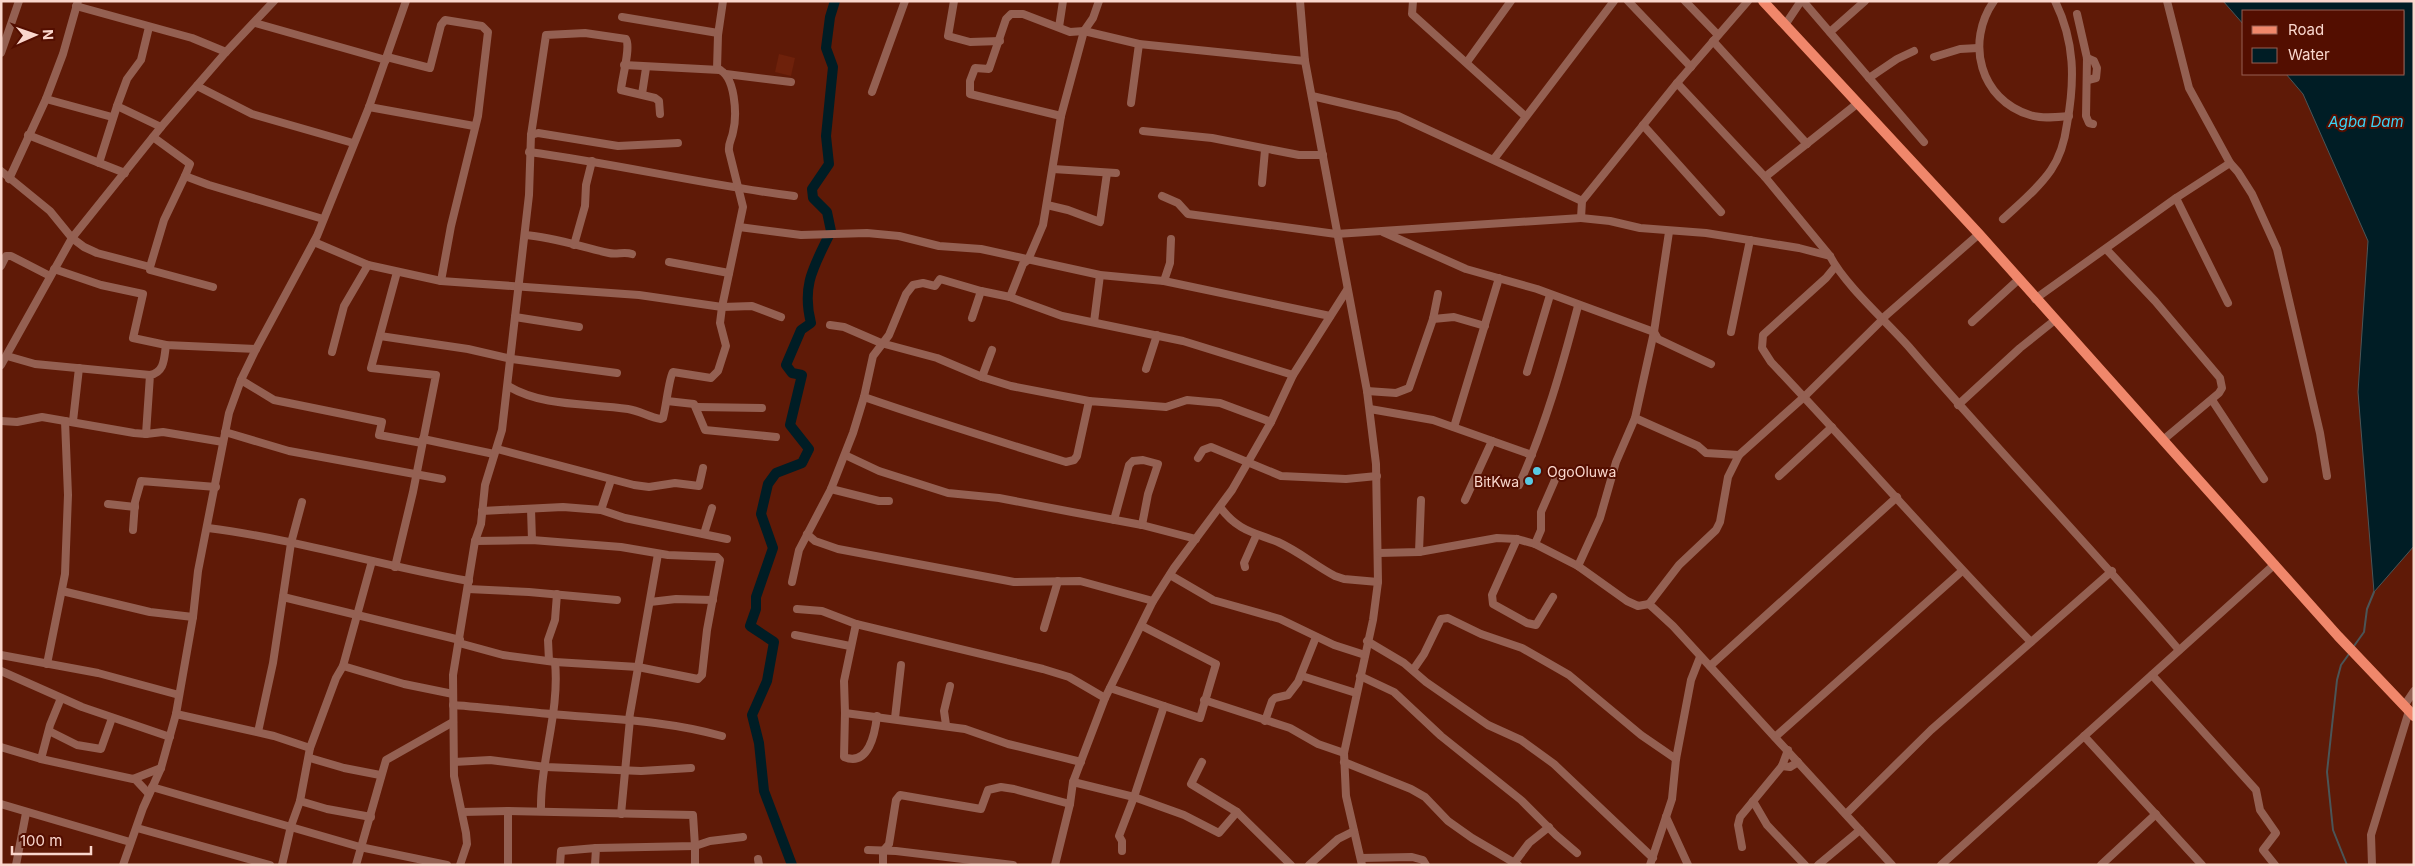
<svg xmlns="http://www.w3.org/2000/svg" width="2415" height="866" viewBox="0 0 2415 866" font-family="Inter,sans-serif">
  <rect width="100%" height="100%" fill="#5f1a07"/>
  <!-- built -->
  <path fill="#6e210b" d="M779 54 795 58 791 76 775 72Z"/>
  <!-- water -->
  <path fill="#001d25" stroke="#4b5557" d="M2223 1H2414V546L2374 592 2358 392 2368 241 2303 94 2286 74H2404V11H2244V25Z"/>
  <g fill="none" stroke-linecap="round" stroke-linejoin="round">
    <!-- stream -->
    <g stroke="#4b5557" stroke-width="2">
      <path d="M2354 646 2364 632 2367 609 2374 592"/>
      <path d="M2347 865 2333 830 2327 772 2337 680 2341 665 2349 654"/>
    </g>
    <!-- river -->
    <path stroke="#001d25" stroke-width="10" d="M792 865 764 791 759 743 752 715 767 681 774 642 750 626 756 609V597L773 548 761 514 768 484 776 473 802 463 809 449 790 425 802 375 792 373 786 365 801 330 811 323C801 284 815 265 831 231L827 212 813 198 812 189 829 164 826 136 833 67 826 48 830 17 835 1"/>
    <!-- minor -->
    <g stroke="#946052" stroke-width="8">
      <path d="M954 1 948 36 970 42 1000 41"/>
      <path d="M1300 1 1305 61 1367 391 1376 464 1378 582 1373 620 1344 753 1346 796 1362 865"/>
      <path d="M1413 1 1412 14 1525 116"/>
      <path d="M1628 1 1691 67"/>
      <path d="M1685 1 1718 35"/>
      <path d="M1803 1 1924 142"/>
      <path d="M1994 1C1965 42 1980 100 2030 115 2042 119 2056 117 2069 116"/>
      <path d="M2167 1 2189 88 2230 163 2238 172 2252 194 2277 249 2320 433 2327 476"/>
      <path d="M76 6 192 38 226 52"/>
      <path d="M2077 14 2087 58 2086 116 2089 123 2093 124"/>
      <path d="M622 17 718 33"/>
      <path d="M255 23 386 60"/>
      <path d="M1785 25 1801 1"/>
      <path d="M149 27 141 60 127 79 117 106 161 127"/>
      <path d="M1059 27 1063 1"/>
      <path d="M1830 32 1865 1"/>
      <path d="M1713 41 1807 144"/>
      <path d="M1 53 19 1"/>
      <path d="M387 57 430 68 441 25 445 20 482 26 488 32 478 116 451 226 441 281"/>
      <path d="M1934 57 1960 49 1978 48"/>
      <path d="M2087 58 2094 61 2097 68 2096 78 2088 80"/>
      <path d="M1467 62 1511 1"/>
      <path d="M624 65 720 70"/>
      <path d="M726 74 791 82"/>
      <path d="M1869 78 1897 59 1914 51"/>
      <path d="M1677 83 1765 177 1830 256C1845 285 1886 321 1909 347 1997 450 2091 547 2179 650"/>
      <path d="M197 86 252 114 353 143"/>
      <path d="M872 92 905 1"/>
      <path d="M642 94 646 68"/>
      <path d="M1312 96 1398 116 1582 201"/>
      <path d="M46 99 112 117"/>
      <path d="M1131 103 1139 44"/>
      <path d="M369 107 474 126"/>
      <path d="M1061 116 970 94V81L975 68 989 69 1006 19 1011 14H1023L1070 32 1084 31 1139 44 1305 61"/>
      <path d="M1643 125 1721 212"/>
      <path d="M1143 131 1212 138 1299 155H1323"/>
      <path d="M28 135 125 173"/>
      <path d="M531 135 538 133 618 146 678 143"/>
      <path d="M153 137 190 164 185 176 209 185 323 219"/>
      <path d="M529 152C618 164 705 185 794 196"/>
      <path d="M1494 159 1614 1"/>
      <path d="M99 163 117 106"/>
      <path d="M1053 169 1116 173"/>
      <path d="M1 171 50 211 72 238 84 247 97 253 150 267V270L213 287"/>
      <path d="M1765 177 1858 103"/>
      <path d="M9 179 46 99 63 54 78 1"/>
      <path d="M1262 183 1265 150"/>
      <path d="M1162 196 1178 203 1188 214 1336 234 1581 218 1582 201 1677 83 1748 1"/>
      <path d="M2176 198 2228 303"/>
      <path d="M1047 205 1068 210 1100 222 1107 173"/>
      <path d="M1581 218 1610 221 1640 228 1706 233 1799 248 1830 256"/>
      <path d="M2003 219C2019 204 2038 189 2051 170 2060 157 2065 139 2067 124 2075 80 2075 42 2055 1"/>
      <path d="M739 227 801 235 867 233 899 236 939 246 981 249 1100 275 1164 281 1330 316"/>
      <path d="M1383 232 1466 269 1537 289 1654 332 1658 339 1711 364"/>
      <path d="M525 235C554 237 581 247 609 253 617 255 624 251 632 254"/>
      <path d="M314 242 368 265 441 281 639 295 722 307 752 306 781 317"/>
      <path d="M574 245 585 206 586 185 592 161"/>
      <path d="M2106 249 2155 301 2220 378 2222 388 2219 393 2163 440"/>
      <path d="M669 262 729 273"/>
      <path d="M1 266 6 256H11L50 276"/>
      <path d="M150 267 164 220 185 176"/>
      <path d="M1835 267 1826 278 1763 335 1762 348 1771 362C1859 455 1942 551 2031 642"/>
      <path d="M54 269 101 285 143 294 133 338 166 345 256 349"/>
      <path d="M1164 281 1170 263 1171 239"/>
      <path d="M1010 297 1023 264 1028 260 1043 225 1061 116 1084 31 1093 18 1099 1"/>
      <path d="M2035 299 2176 198 2230 163"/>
      <path d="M515 317 579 327"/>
      <path d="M972 318 981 291 1010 297 1062 316 1183 341 1293 375"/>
      <path d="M1883 318 1979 234"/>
      <path d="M1884 318 1804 397 1739 455 1728 477 1720 522 1716 530 1679 565 1649 604 1673 626 1892 865"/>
      <path d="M1433 319 1454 317 1485 326"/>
      <path d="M1094 322 1100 275"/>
      <path d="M1972 322 2018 280"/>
      <path d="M830 325 844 327 881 343 937 358 982 377 1011 386 1089 401"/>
      <path d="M1731 332 1750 240"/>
      <path d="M380 336 468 349 512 359 617 373"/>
      <path d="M332 352 344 306 368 265"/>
      <path d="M7 356 35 364 150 375"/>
      <path d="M1 365 72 238 161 127 226 52 274 1"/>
      <path d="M1146 369 1157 335"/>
      <path d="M1527 372 1550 295"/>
      <path d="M982 377 992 350"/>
      <path d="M241 380 274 400 382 422 379 435 422 443"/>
      <path d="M508 386C543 407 588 403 628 409 640 411 649 417 661 419L663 418C666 408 669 377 673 372L711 378 718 371 726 346 720 323 722 307 743 207 729 151C728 143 732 139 733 132 737 116 736 74 717 69L718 35 723 1"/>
      <path d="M1367 391 1396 393 1409 388 1433 319 1438 294"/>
      <path d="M864 397C931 420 998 441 1066 462L1074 460 1077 456 1089 401 1166 407 1187 400 1220 403 1271 422"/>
      <path d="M2212 400 2264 479"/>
      <path d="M667 401 694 404 705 430 776 437"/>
      <path d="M1958 405 2020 348 2055 320"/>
      <path d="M697 407 762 408"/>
      <path d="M1370 409 1433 420 1532 455"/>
      <path d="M1635 418 1698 446 1706 453 1739 455"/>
      <path d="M1 421 17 422 42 417 134 433 146 434 163 432 223 442"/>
      <path d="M73 421 79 368"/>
      <path d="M1454 427 1499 278"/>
      <path d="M225 432 289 451 442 479"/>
      <path d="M146 434 150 375C165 372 164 358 166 345"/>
      <path d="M423 439 494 454"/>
      <path d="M497 449 634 485 649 487 675 483 699 486 703 468"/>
      <path d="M845 455 879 471 948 493 999 498 1072 512 1142 525 1196 539"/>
      <path d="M1198 458 1203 450 1211 447 1281 476 1346 479 1377 476"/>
      <path d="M1779 476 1832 427"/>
      <path d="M1519 485C1545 427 1562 367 1578 306"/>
      <path d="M831 489 879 501H889"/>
      <path d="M1465 500 1492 441"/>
      <path d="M108 504 135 507"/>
      <path d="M1220 507C1238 531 1253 532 1278 542 1298 551 1316 566 1335 576L1344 579 1378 582"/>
      <path d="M531 509 532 540"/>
      <path d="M601 510 611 480"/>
      <path d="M482 511 563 507 601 510 625 518 727 539"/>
      <path d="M1114 520 1129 465 1133 461 1143 460 1158 464 1148 494 1142 525"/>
      <path d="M208 528C296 539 381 566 469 581"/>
      <path d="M133 530 135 502 141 481 216 487"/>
      <path d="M704 534 712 508"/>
      <path d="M807 534 815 541 838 549 1014 582 1080 581 1153 601"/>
      <path d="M1517 539 1492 595 1493 604 1527 623 1536 625 1553 597"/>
      <path d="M1535 544 1541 530V512L1558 473"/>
      <path d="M1419 552 1421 500"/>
      <path d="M1379 553 1419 552 1497 538 1517 539 1535 544 1578 566 1627 601 1638 606 1649 604"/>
      <path d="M1578 566 1600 518 1616 462 1635 418 1654 332 1669 232"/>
      <path d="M395 567 413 492 436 375 371 368 397 272"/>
      <path d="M1245 567 1244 563 1256 536"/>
      <path d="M1170 575 1213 600 1280 619 1334 645 1365 655"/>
      <path d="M792 582 799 550 831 489 853 433 864 397 873 356 889 335 906 294 913 285 923 283 935 286 940 279 981 291"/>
      <path d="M468 589 529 592 617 600"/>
      <path d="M62 591 150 612 193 617"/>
      <path d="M283 597 460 640"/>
      <path d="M650 602 676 599 713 600"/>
      <path d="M797 609 822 611 856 624"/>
      <path d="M1142 626 1216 664 1200 718 1164 706"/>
      <path d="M1044 628 1058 581"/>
      <path d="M795 635 850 646"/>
      <path d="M1367 641 1404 663 1426 682 1488 725 1521 740 1554 764 1653 858"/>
      <path d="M459 643 503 655 555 662 638 667 698 679 702 675 707 630 720 560 717 557 668 555 621 547 532 540 475 541"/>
      <path d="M1 655 98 673 179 695"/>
      <path d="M549 661 548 640 555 620 557 594"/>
      <path d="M47 664 65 574 68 495 65 421"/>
      <path d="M343 666 404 684 453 694"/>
      <path d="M1710 666 1897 497"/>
      <path d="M1413 670 1424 654 1441 619 1448 618 1481 634 1522 648 1569 675 1641 735 1676 759"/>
      <path d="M1 671 82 707 170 737"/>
      <path d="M2152 675 2256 790 2260 810 2276 833 2263 850 2275 865"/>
      <path d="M1302 676 1356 693"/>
      <path d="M1360 676 1394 692 1441 736 1521 800 1556 835 1577 853"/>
      <path d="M1110 688 1164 706 1134 797 1119 836 1122 841V851"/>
      <path d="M1204 700 1290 728 1318 744 1344 753"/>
      <path d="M453 705C494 708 534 713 575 716 627 720 671 722 722 736"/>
      <path d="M2404 706 2414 691"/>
      <path d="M845 713 844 757C869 767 875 733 877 716"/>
      <path d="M176 714 274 736 310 748"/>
      <path d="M895 718 901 665"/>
      <path d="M629 719 658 554"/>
      <path d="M1265 721 1272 701 1275 698 1288 695 1298 682 1316 637"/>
      <path d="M946 725 944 711 950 686"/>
      <path d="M49 731 77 745 101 749 112 718"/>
      <path d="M258 732 273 663 291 543 302 502"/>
      <path d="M2084 736 2202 865"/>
      <path d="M1775 737 1962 571"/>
      <path d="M1 747 41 759 133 779 161 768"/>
      <path d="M310 758 344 768 380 775"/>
      <path d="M41 759 50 725 61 698"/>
      <path d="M454 762 490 760 546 767 641 771 691 768"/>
      <path d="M1081 762 1008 744 965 729 845 713 844 681 856 624 1043 669 1069 677 1105 698"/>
      <path d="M1202 762 1191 784 1237 812 1291 865"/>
      <path d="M1344 762 1411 789 1425 797 1448 821 1472 838 1518 865"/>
      <path d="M1782 766 1790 767 1798 762"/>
      <path d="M135 779 149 794"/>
      <path d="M1073 782 1134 797 1184 815 1219 833 1237 812"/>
      <path d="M152 787 360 847 447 865"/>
      <path d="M300 801 327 809 371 817"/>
      <path d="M1753 801 1767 825 1805 865"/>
      <path d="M1 804 130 842"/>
      <path d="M508 811V865"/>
      <path d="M541 811C540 761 560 712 555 662"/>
      <path d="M462 812 508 811 693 815 695 846 596 848 595 865"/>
      <path d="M621 814 630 719"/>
      <path d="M1846 814 1931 730 2112 571"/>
      <path d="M1666 817 1688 865"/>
      <path d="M137 828 270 865"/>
      <path d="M1742 847 1738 825 1740 817 1782 766 1788 750"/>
      <path d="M868 850 896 851 1013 865"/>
      <path d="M1361 858 1412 857 1423 860 1426 865"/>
      <path d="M758 859 759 865"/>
      <path d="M1514 863 1529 843 1549 827"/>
      <path d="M16 865 26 813"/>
      <path d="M123 865 143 808 161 768 176 714 193 617 198 571 229 413 241 380 256 349 317 236 369 107 406 1"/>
      <path d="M282 865 291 826 300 801 310 748 336 678 343 666 372 561"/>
      <path d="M356 865 386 760 453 722"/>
      <path d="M460 865 467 844 466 833 454 776 453 675 475 541 481 524 485 485 502 430 529 195 531 135 546 35 585 33 626 39C631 47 622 78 621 90L655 98 659 101 660 114"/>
      <path d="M560 865 561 851 596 848"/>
      <path d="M695 865V846L710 841 743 837"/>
      <path d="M883 865V851L889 844 896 800 900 795 981 809 988 790 1001 787 1014 789 1070 804"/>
      <path d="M1055 865 1070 804 1073 782 1105 698 1153 601 1174 568 1232 490 1271 422 1293 375 1347 290"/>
      <path d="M1309 865 1338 839 1354 831"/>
      <path d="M1650 865 1672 799 1676 759 1691 680 1700 657"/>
      <path d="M1818 865 1860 830"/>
      <path d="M1941 865 2275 564"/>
      <path d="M2101 865 2156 814"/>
      <path d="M2372 865 2371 835 2409 711"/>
    </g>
    <!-- major -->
    <path stroke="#f0876b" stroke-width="10" d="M1763 1 1979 234 2338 636 2414 716"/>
  </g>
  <!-- markers -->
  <g fill="#58c9e3" stroke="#530e00" stroke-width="2">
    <circle cx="1537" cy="471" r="5"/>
    <circle cx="1529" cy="481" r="5"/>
  </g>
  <g text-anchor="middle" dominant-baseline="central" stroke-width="4" stroke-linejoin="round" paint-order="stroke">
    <!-- poi labels -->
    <g font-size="14" fill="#fad7cd" stroke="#530e00" text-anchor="start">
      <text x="1547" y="471">OgoOluwa</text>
      <text x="1519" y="481" text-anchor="end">BitKwa</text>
    </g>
    <!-- water labels -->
    <g font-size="15" font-style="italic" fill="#3bd3f4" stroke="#530e00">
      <text x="2366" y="121">Agba Dam</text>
    </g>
  </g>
  <!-- border -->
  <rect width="2415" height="866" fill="none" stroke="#fad7cd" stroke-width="5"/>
  <!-- legend -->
  <rect x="2242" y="10" width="162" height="65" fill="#530e00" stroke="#965e52"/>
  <rect x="2252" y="26" width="25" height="8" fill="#f0876b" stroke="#965e52"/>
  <text x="2288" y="35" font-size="15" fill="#fad7cd">Road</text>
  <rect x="2252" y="48" width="25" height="15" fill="#001d25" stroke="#965e52"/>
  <text x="2288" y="60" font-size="15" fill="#fad7cd">Water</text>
  <!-- north arrow -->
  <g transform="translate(35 35) rotate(88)" stroke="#530e00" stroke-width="4" paint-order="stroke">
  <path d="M0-4L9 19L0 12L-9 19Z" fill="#fad7cd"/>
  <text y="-8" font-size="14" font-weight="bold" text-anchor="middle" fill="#fad7cd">N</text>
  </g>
  <!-- scale -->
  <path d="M12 846v8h79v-8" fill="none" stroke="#fad7cd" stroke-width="2.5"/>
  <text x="20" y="846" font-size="15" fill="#fad7cd" stroke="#530e00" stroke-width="4" paint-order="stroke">100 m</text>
</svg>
